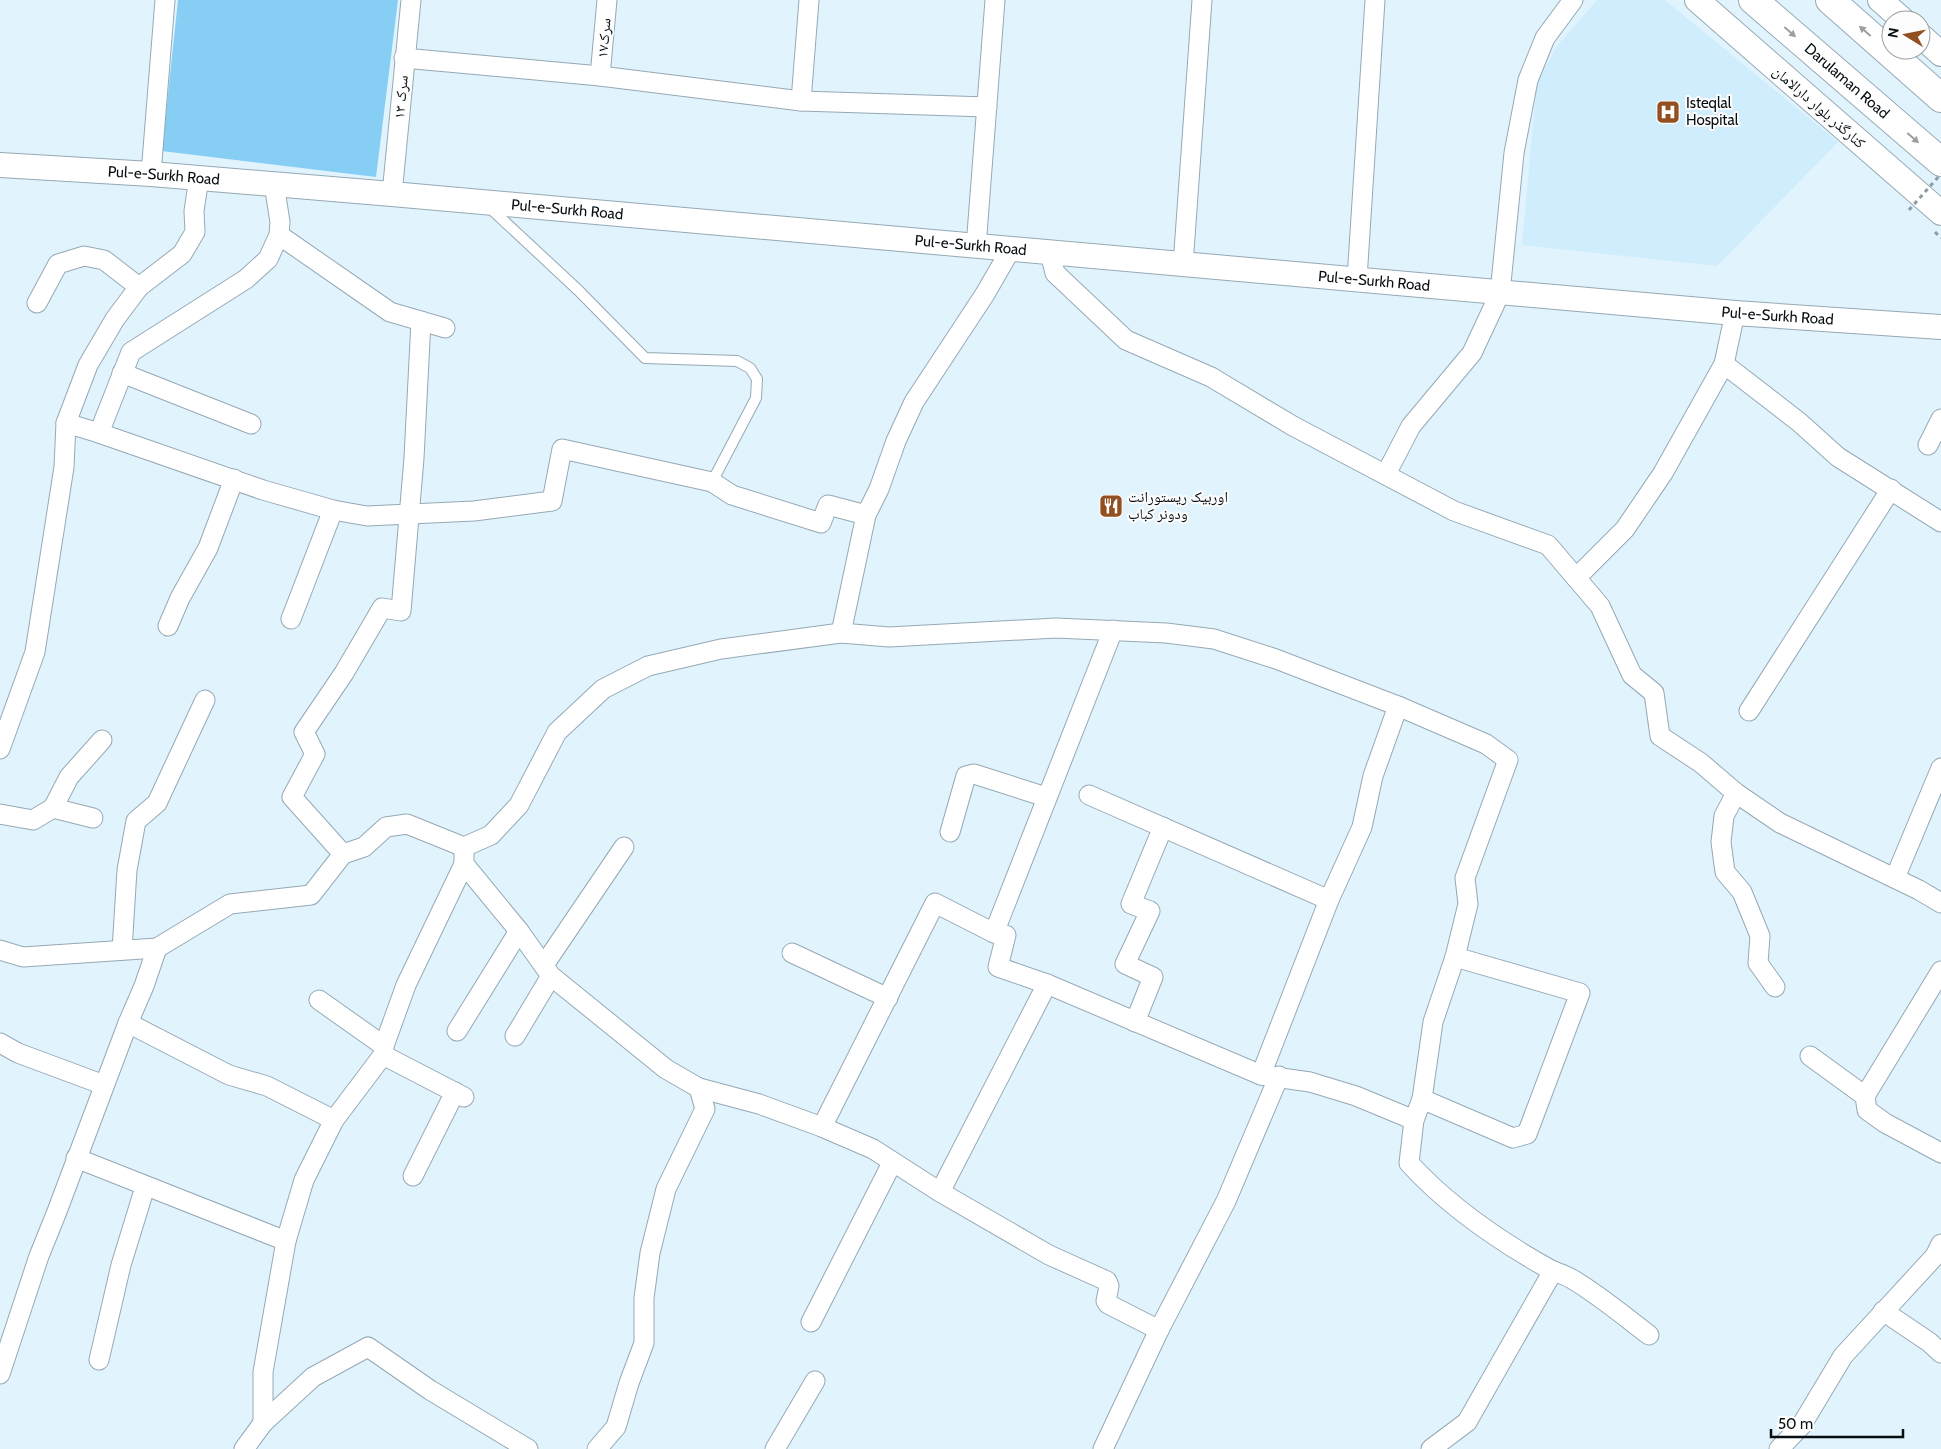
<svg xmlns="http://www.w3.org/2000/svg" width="1941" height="1449" viewBox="0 0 1941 1449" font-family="Cabin,'Noto Naskh Arabic',sans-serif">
  <rect width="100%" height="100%" fill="#e1f3fd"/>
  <!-- built -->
  <path fill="#cfedfd" d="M1597 0H1665L1838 142 1717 266 1522 245 1537 81 1557 46Z"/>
  <!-- green -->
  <path fill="#87cef4" d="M178 0H398L376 177 162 151Z"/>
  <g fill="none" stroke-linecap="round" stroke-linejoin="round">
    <!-- service casing -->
    <g stroke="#95a9b5" stroke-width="12">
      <path id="service" d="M489 207 578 290 645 358 737 361 750 368 757 379 756 398 712 482"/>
    </g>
    <!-- minor casing -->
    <g stroke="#95a9b5" stroke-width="21">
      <g id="minor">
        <path d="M404 58 600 76 801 101 987 107"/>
        <path d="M600 76 607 0"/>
        <path d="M801 101 809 0"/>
        <path d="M151 174 165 0"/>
        <path d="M392 194 411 0"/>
        <path d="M279 235 390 312 445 328"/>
        <path d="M976 247 995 0"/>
        <path d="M1050 253 1055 273 1126 340 1211 377 1293 426 1454 511 1548 545 1600 606 1632 675 1654 693 1660 736 1701 763 1736 793 1780 823 1919 890 1941 903"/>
        <path d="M1183 265 1202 0"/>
        <path d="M1357 279 1375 0"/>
        <path d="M37 303 58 264 84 256 104 260 139 287"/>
        <path d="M1724 364 1799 422 1838 457 1941 522"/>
        <path d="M122 373 251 424"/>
        <path d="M66 423 99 433 263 490 333 510 367 516 474 511 552 501 562 449 712 482 732 495 821 523 828 505 866 515"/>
        <path d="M99 433 131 352 246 279 268 259 279 235 280 222 274 184"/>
        <path d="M1928 445 1941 419"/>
        <path d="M1386 474 1411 426 1472 353 1500 293 1514 153 1528 80 1545 38 1573 0"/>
        <path d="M1576 578 1625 529 1663 473 1724 364 1735 313"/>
        <path d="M291 619 333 510"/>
        <path d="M168 626 180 598 208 548 234 479"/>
        <path d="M841 633 866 515 879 489 896 441 914 402 985 294 1011 249"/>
        <path d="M1749 711 1891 489"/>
        <path d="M0 749 35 652 64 467 66 423 88 365 115 319 139 287 182 254 195 232 194 211 199 178"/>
        <path d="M1736 793 1724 816 1721 842 1725 872 1742 892 1760 936 1758 963 1775 987"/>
        <path d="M1089 795 1329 900"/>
        <path d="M53 808 93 818"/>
        <path d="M0 814 33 820 53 808 69 777 102 740"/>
        <path d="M950 832 966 776 974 774 1046 797"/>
        <path d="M464 847V864L519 931 551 976 666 1069 699 1088 759 1104 822 1127 873 1149 940 1192 1049 1255 1107 1281 1109 1286 1106 1301 1108 1304 1159 1330"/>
        <path d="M343 854 292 797 315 754 304 732 344 673 382 608 401 611 414 458 421 321"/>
        <path d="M1895 878 1941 768"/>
        <path d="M994 933 1113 630"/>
        <path d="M0 950 23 957 157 948 230 904 311 895 343 854 364 847 386 827 407 824 464 847 491 835 519 805 557 732 603 689 648 666 721 649 841 633 889 637 1056 628 1166 633 1214 639 1276 659 1398 706 1486 744 1508 760 1465 878 1468 904 1455 957 1433 1022 1422 1099 1414 1120 1409 1163C1449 1207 1499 1241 1551 1270 1558 1273 1565 1275 1572 1279 1599 1295 1624 1316 1649 1335"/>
        <path d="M122 950 127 870 136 821 157 803 205 700"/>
        <path d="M792 953 888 998"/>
        <path d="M544 965 624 847"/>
        <path d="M319 1000 384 1046"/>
        <path d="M1135 1022 1153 977 1125 964 1150 911 1131 904 1163 827"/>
        <path d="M128 1023 229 1075 267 1086 334 1120"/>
        <path d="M457 1031 519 931"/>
        <path d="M515 1036 551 976"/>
        <path d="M0 1043 18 1053 104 1085"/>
        <path d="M383 1055 464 1097"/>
        <path d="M1810 1056 1865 1096 1867 1110 1885 1123 1941 1153"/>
        <path d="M1261 1075 1329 900 1362 827 1373 776 1398 706"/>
        <path d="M1865 1096 1941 971"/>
        <path d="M1422 1099 1513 1138 1527 1134 1580 993 1455 957"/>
        <path d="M822 1127 935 903 994 933 1006 935 998 967 1047 984 1261 1075 1310 1082 1356 1096 1414 1120"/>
        <path d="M76 1158 286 1241"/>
        <path d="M413 1176 455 1092"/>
        <path d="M940 1192 1047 984"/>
        <path d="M1883 1311 1929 1342 1941 1353"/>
        <path d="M811 1322 892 1163"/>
        <path d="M99 1360 121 1265 145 1187"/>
        <path d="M0 1374 39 1256 56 1214 128 1023 144 986 157 948"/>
        <path d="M263 1423V1372L286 1241 304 1180 334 1120 383 1055 384 1046 406 985 464 864"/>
        <path d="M244 1449 263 1423 313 1377 368 1347 430 1390 528 1449"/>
        <path d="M597 1449 616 1427 629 1383 644 1343V1298L650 1253 666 1189 705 1109 699 1088"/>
        <path d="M775 1449 815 1381"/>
        <path d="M1103 1449 1159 1330 1226 1201 1279 1076"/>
        <path d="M1431 1449 1467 1422 1553 1271"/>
        <path d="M1779 1449 1801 1426 1843 1356 1935 1256 1941 1244"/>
      </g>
    </g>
    <!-- tertiary casing -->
    <g stroke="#95a9b5" stroke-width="26">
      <g id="tertiary">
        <path d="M1697 0 1941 213"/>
        <path d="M1880 0 1903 20"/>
        <path d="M1921 36 1941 54"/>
        <path id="s1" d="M0 165 151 174 392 194 1735 313 1941 327"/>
      </g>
    </g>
    <!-- secondary casing -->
    <g stroke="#95a9b5" stroke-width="30">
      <g id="secondary">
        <path id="s2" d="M1753 0 1941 162"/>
        <path d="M1830 0 1941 98"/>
      </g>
    </g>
    <!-- path -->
    <path stroke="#8d9ba2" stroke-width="3" stroke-dasharray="4 4" stroke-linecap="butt" d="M1935 232 1941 238"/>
    <!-- service -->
    <use href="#service" stroke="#fff" stroke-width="10"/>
    <!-- minor -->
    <use href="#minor" stroke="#fff" stroke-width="19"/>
    <!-- tertiary -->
    <use href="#tertiary" stroke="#fff" stroke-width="24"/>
    <!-- secondary -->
    <use href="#secondary" stroke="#fff" stroke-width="28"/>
    <!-- path-bridge -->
    <path stroke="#8d9ba2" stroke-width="3" stroke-dasharray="4 4" stroke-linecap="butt" d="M1909 210 1941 174"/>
  </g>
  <!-- one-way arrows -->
  <defs><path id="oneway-solid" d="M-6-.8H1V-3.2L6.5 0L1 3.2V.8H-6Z" transform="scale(1.25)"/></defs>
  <g fill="#9c9fa0">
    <use href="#oneway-solid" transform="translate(1865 31) rotate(-139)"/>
    <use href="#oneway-solid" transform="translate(1790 32) rotate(41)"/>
    <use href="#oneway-solid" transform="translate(1913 138) rotate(41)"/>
  </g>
  <!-- icons -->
  <defs>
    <g id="hospital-square" transform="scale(1.25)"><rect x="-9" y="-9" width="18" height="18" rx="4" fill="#924f20" stroke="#fdfdfd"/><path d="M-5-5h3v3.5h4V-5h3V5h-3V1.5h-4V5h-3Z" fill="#fff"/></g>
    <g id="restaurant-square" transform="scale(1.25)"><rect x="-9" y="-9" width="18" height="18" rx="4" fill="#924f20" stroke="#fdfdfd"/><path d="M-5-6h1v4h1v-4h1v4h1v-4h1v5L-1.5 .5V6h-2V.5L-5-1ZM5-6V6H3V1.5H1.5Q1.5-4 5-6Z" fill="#fff"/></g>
  </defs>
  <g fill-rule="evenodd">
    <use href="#hospital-square" x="1668" y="112"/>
    <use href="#restaurant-square" x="1111" y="506"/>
  </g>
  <g text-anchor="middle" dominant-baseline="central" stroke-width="4" stroke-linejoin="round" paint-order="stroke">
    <!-- street labels -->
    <g font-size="15" fill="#070e12" stroke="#fdfdfd">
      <text transform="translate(604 38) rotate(-85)">سرک۱۷</text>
      <text stroke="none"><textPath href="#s2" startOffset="124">Darulaman Road</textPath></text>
      <text transform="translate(401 97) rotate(-85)">سرک ۱۳</text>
      <text transform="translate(1819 107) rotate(41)">کنارگذر بلوار دارالامان</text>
      <text stroke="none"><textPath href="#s1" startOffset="164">Pul-e-Surkh Road</textPath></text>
      <text stroke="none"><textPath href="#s1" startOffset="569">Pul-e-Surkh Road</textPath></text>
      <text stroke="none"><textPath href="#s1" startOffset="974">Pul-e-Surkh Road</textPath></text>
      <text stroke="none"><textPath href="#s1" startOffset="1379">Pul-e-Surkh Road</textPath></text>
      <text stroke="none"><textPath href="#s1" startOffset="1784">Pul-e-Surkh Road</textPath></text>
    </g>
    <!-- poi labels -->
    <g font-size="15" fill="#070e12" stroke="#fdfdfd" text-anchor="start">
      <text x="1686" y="103">Isteqlal<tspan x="1686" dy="17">Hospital</tspan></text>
      <text x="1128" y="497">اوربیک ریستورانت<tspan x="1128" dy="17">ودونر کباب</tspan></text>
    </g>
  </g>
  <!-- north arrow -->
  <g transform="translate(1906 35) rotate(280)"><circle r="24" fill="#fdfdfd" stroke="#9b9d9f"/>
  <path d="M0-4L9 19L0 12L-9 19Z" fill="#924f20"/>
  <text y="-8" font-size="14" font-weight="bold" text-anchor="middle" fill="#070e12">N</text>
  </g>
  <!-- scale -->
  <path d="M1771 1429v8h132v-8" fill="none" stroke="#070e12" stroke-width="2.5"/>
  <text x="1778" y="1429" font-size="15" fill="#070e12" stroke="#fdfdfd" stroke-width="4" paint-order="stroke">50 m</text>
</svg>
